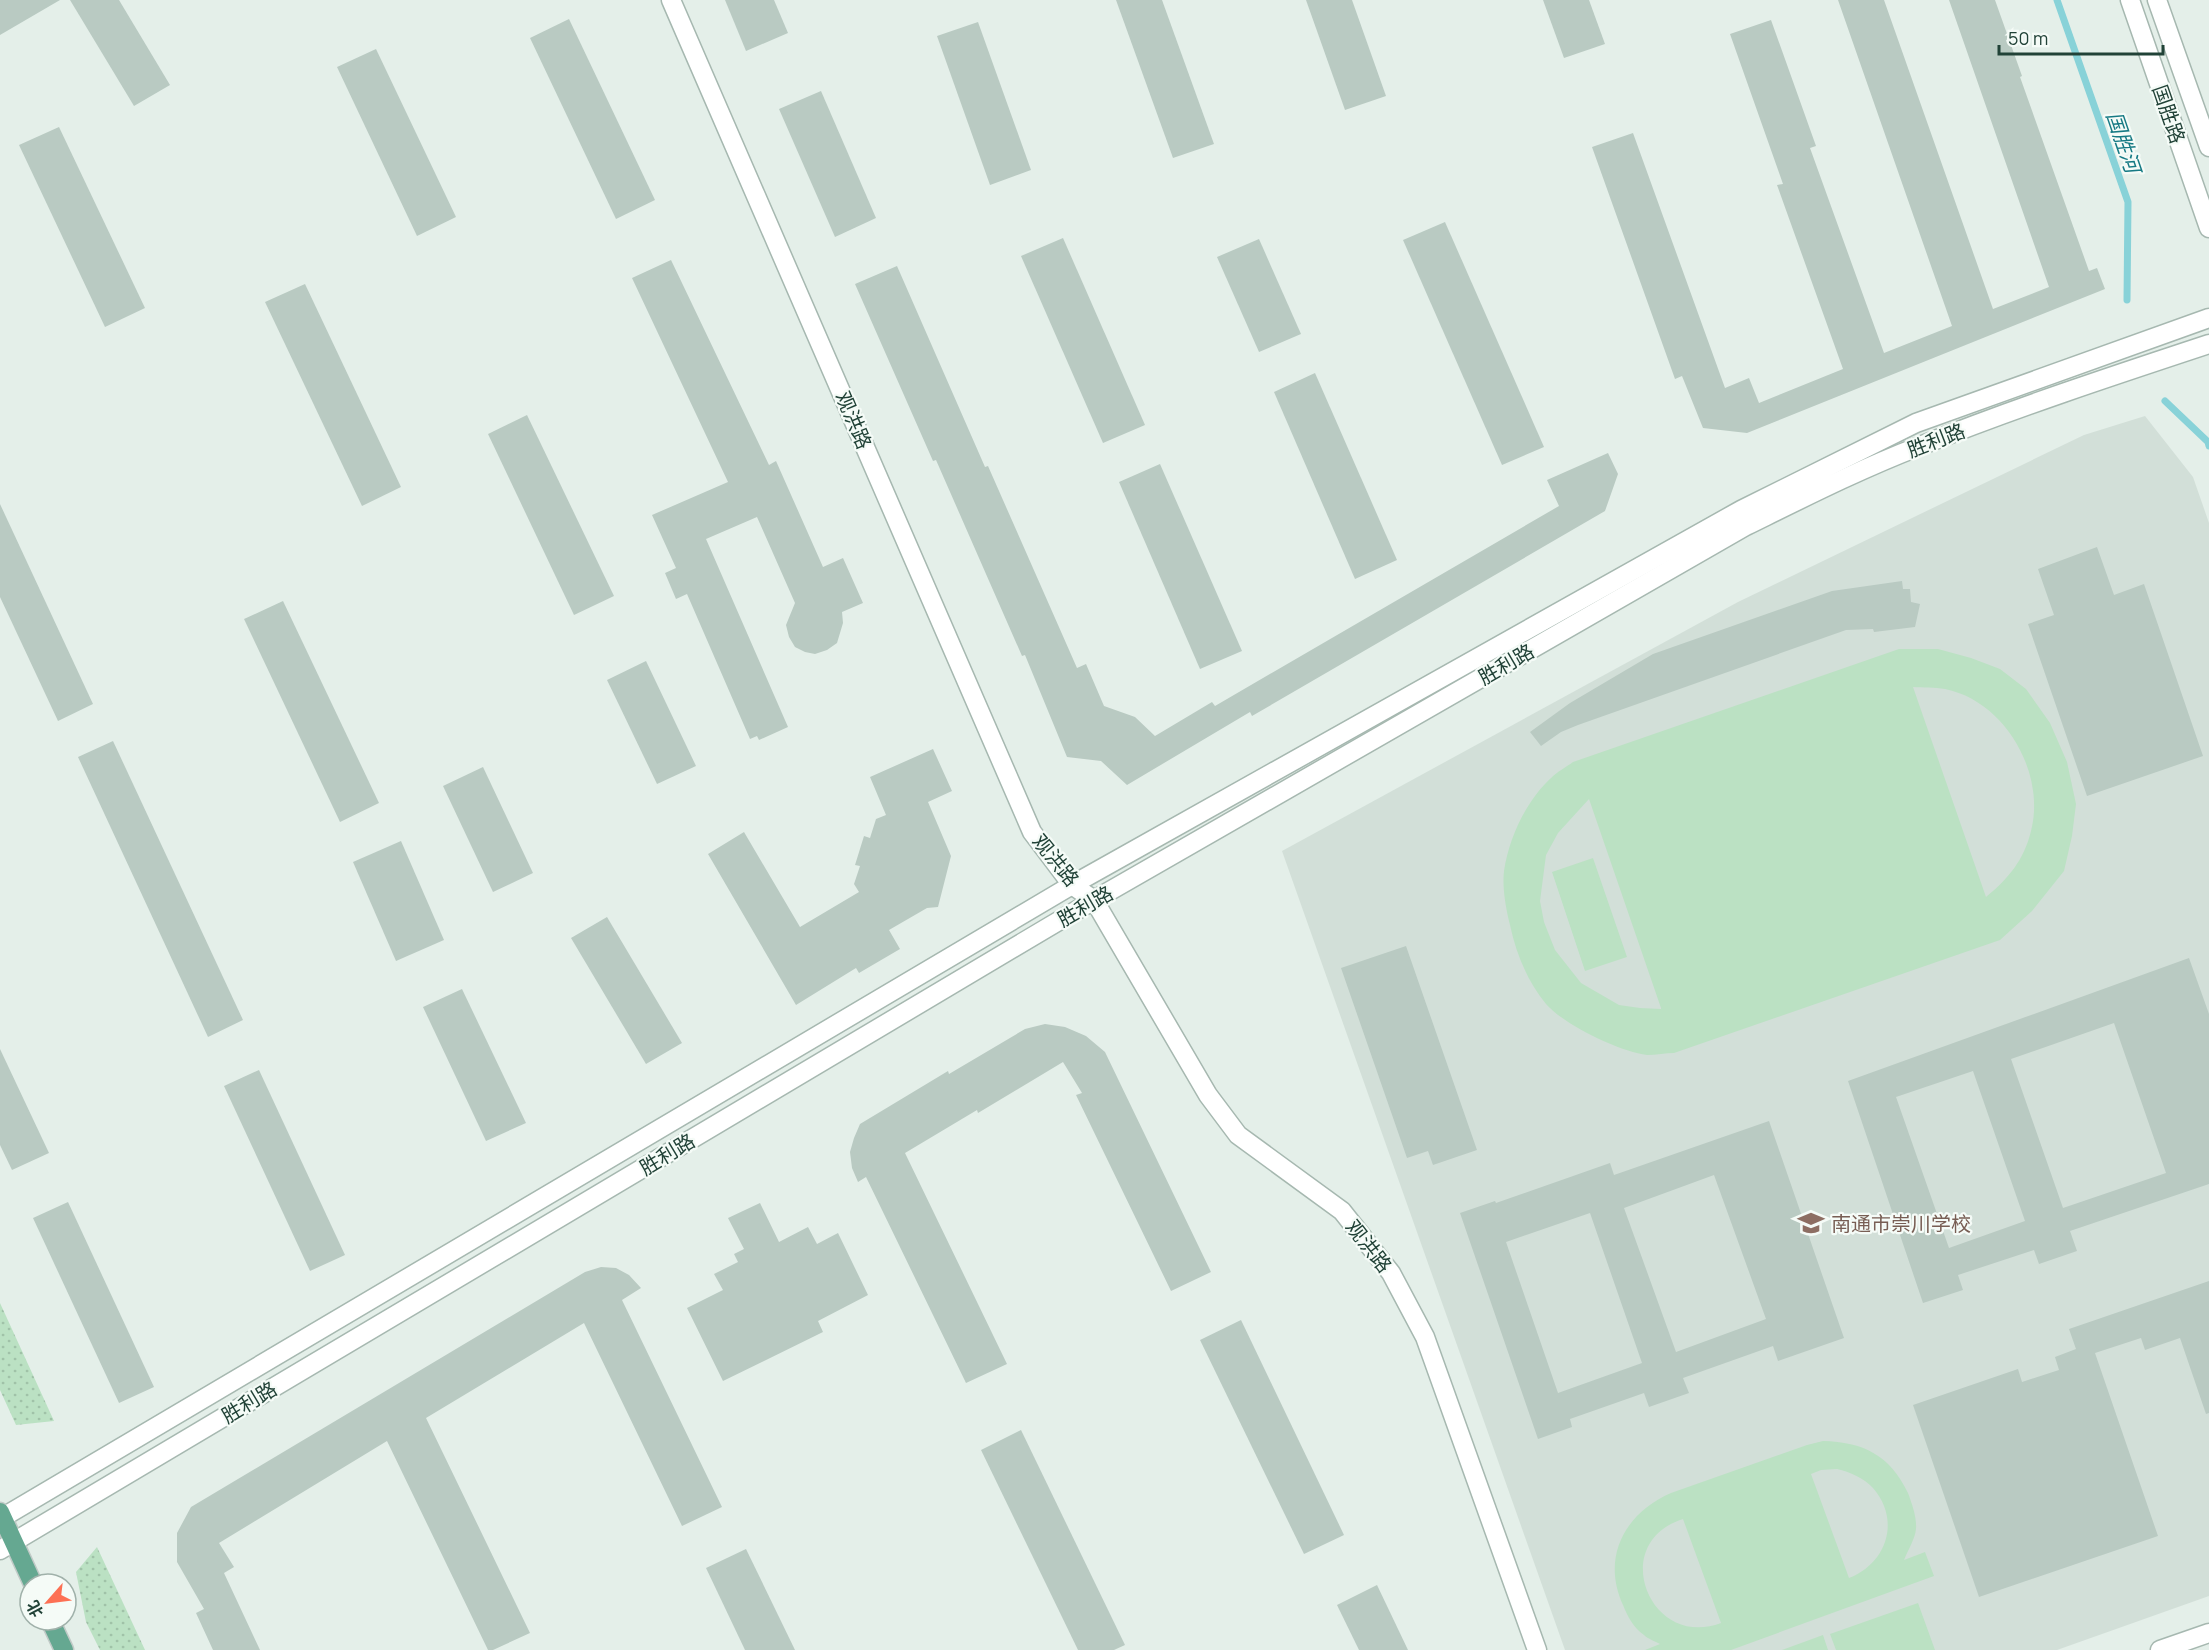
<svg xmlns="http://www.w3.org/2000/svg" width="2209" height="1650" viewBox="0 0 2209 1650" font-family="Manrope,'Noto Sans SC',sans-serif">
  <defs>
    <pattern id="green-dots" width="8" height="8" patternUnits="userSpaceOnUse" patternTransform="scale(1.5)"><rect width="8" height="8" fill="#bbe1c3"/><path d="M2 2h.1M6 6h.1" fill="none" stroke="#a0c2a8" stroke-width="1.8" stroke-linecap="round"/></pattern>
  </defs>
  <rect width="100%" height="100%" fill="#e4efe9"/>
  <!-- built -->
  <path fill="#d2dfd8" d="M2145 416 2193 477 2209 523V1596L2057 1650H1565L1282 851 1738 602 2084 435Z"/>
  <!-- green -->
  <g fill="url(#green-dots)">
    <path d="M0 1303 54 1421 16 1425 0 1390Z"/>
    <path d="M97 1547 145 1650H100L86 1622 76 1572Z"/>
  </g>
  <!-- pitch -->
  <g fill="#bbe1c3" fill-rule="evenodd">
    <path d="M1899 649H1938L1971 658 2000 669 2026 689 2050 723 2067 762 2076 804 2072 836 2064 871 2032 911 2000 940 1674 1053C1666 1053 1656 1055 1647 1055 1620 1052 1563 1024 1546 1004 1527 981 1516 953 1510 925 1506 909 1502 888 1504 871 1509 838 1526 801 1551 778 1557 772 1566 767 1573 762ZM1913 687C1923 688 1935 687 1945 689 2005 701 2046 773 2031 831 2024 860 2008 879 1986 897ZM1589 799 1661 1008V1009L1640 1008 1619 1005 1581 983 1555 950 1544 922 1540 901 1546 855 1558 833Z"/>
    <path d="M1593 858 1627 957 1585 971 1552 872Z"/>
    <path d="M1823 1441C1863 1442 1890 1455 1908 1493 1912 1504 1917 1518 1916 1529 1915 1539 1908 1550 1904 1560L1925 1552 1934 1576 1731 1650H1645L1660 1644C1655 1641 1648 1639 1644 1635 1633 1627 1628 1617 1623 1605 1601 1557 1625 1513 1671 1493L1807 1445ZM1837 1469C1850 1472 1864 1478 1873 1488 1901 1520 1887 1563 1849 1578L1811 1474 1821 1470ZM1683 1519 1721 1623C1650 1650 1607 1543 1683 1519Z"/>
    <path d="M1918 1603 1935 1650H1836L1830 1634Z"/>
    <path d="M1823 1635 1828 1650H1782Z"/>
  </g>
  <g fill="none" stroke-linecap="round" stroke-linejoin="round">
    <!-- stream -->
    <g stroke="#88d2d8" stroke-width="7">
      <path d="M2057 0 2128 202 2127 300"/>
      <path d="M2165 401 2208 442 2209 446"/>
    </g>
  </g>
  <!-- building -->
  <g fill="#b9cac2" fill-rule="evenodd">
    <path d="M0 0H60L0 35Z"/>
    <path d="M70 0H119L170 85 134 106Z"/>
    <path d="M725 0H774L788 33 746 51Z"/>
    <path d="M1116 0H1162L1214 144 1173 158Z"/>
    <path d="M1306 0H1352L1386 96 1345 110Z"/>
    <path d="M1543 0H1589L1605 44 1564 58Z"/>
    <path d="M1838 0H1884L1993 309 2049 287 1949 0H1995L2022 76 2020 77 2089 271 2097 268 2105 289 1747 433 1703 428 1682 376 1675 379 1592 147 1633 133 1725 388 1749 378 1759 403 1843 369 1777 185 1783 184 1730 34 1771 20 1816 146 1810 148 1884 353 1952 326Z"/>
    <path d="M569 19 655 200 616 219 530 38Z"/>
    <path d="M978 22 1031 170 990 185 937 36Z"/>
    <path d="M376 49 456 217 417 236 337 67Z"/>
    <path d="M821 91 876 218 835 237 779 109Z"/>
    <path d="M59 127 145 308 105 327 19 145Z"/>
    <path d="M1445 222 1544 447 1502 465 1403 240Z"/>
    <path d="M1063 238 1145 425 1103 443 1021 256Z"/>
    <path d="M1259 239 1301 334 1259 352 1217 257Z"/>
    <path d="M671 260 769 465 776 461 823 567 843 558 863 603 842 612 843 623 837 643 827 650 815 654 805 652 795 647 789 637 786 625 795 603 757 517 706 539 788 727 759 740 757 736 750 739 687 594 676 599 665 573 676 568 652 515 728 482 632 278Z"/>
    <path d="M897 266 985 467 988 466 1077 668 1086 664 1104 706 1135 717 1155 736 1212 702 1215 706 1559 506 1547 480 1608 453 1618 474 1605 511 1252 716 1250 712 1127 785 1101 761 1067 757 1025 655 1022 656 936 460 933 461 855 284Z"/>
    <path d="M305 284 401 487 362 506 265 302Z"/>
    <path d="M1315 373 1397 560 1355 579 1274 392Z"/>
    <path d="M527 415 614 596 574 615 488 434Z"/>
    <path d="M1160 464 1242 651 1200 669 1119 482Z"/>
    <path d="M0 504 93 704 58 721 0 597Z"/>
    <path d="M2097 547 2114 595 2144 584 2203 756 2087 796 2028 624 2054 615 2038 569Z"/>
    <path d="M1902 581 1903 589H1910L1911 602 1920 604 1915 627 1874 632 1873 629 1846 630 1578 725 1561 732 1541 746 1530 732 1570 703 1653 654 1832 591Z"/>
    <path d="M283 601 379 803 340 822 244 619Z"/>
    <path d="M646 661 696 766 657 784 607 680Z"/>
    <path d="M113 741 243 1020 208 1037 78 757Z"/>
    <path d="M933 749 952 791 928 802 951 856 938 907 927 908 889 930 900 949 859 973 856 968 796 1005 708 854 744 832 800 927 859 892 854 884 860 866 855 865 864 836 870 838 876 819 886 815 870 777Z"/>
    <path d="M483 767 533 873 493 892 443 786Z"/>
    <path d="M401 841 444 940 396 961 353 862Z"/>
    <path d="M607 917 682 1043 646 1064 571 938Z"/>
    <path d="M1406 946 1477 1150 1433 1165 1428 1151 1407 1158 1341 968Z"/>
    <path d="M2189 958 2209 1014V1184L2070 1231 2077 1251 2039 1264 2034 1250 1958 1275 1963 1290 1923 1303 1848 1081ZM2114 1023 2166 1173 2063 1208 2011 1059ZM1973 1071 2025 1221 1949 1248 1896 1097Z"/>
    <path d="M462 989 526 1123 486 1141 423 1007Z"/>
    <path d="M1045 1024 1065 1027 1086 1036 1105 1052 1211 1272 1171 1291 1076 1095 1082 1093 1063 1062 978 1113 977 1110 905 1153 1007 1364 966 1383 866 1177 858 1182 852 1168 850 1152 854 1138 860 1124 948 1071 949 1074 1025 1029Z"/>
    <path d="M0 1049 49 1153 12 1170 0 1145Z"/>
    <path d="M259 1070 345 1255 310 1271 224 1086Z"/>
    <path d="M1769 1121 1844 1338 1778 1361 1773 1346 1683 1378 1689 1393 1649 1407 1644 1393 1570 1419 1572 1427 1538 1439 1460 1213 1495 1201 1496 1203 1610 1163 1614 1175ZM1714 1175 1766 1319 1676 1352 1624 1208ZM1590 1213 1642 1363 1558 1393 1506 1242Z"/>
    <path d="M68 1202 154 1387 119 1403 33 1218Z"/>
    <path d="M760 1203 779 1242 808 1227 817 1244 838 1233 868 1295 818 1321 823 1332 723 1381 687 1308 723 1290 714 1274 738 1262 734 1254 744 1249 728 1218Z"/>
    <path d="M601 1267 616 1268 629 1275 641 1288 622 1300 722 1507 682 1526 584 1323 426 1418 530 1633 493 1650H488L387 1441 219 1543 234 1567 224 1573 260 1650H213L196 1613 204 1609 177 1562V1533L191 1507 585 1272Z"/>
    <path d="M2209 1281V1413L2206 1414 2180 1338 2145 1350 2141 1338 2095 1353 2158 1536 1979 1597 1913 1405 2018 1369 2022 1382 2059 1370 2055 1357 2076 1349 2069 1329Z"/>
    <path d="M1241 1320 1344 1535 1304 1554 1200 1340Z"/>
    <path d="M1021 1430 1125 1645 1114 1650H1078L981 1450Z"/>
    <path d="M746 1549 795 1650H745L706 1568Z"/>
    <path d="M1377 1585 1408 1650H1359L1337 1605Z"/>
  </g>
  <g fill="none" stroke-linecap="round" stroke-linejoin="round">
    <!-- minor casing -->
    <g stroke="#a6b8b0" stroke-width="21">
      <g id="minor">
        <path d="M671 0 1032 832 1072 885 1094 900 1208 1095 1238 1135 1342 1211 1391 1273 1425 1337 1537 1650"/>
        <path d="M2130 0 2209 228"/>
        <path d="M2157 0 2209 147"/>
        <path d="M0 1519 1072 885 1741 510 1916 423 2209 318"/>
        <path d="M0 1550 1094 900 1746 526C1803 498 1860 469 1920 446 2015 408 2112 376 2209 344"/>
        <path d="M2160 1650 2209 1633"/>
      </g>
    </g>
    <!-- major casing -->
    <g stroke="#c1cac7" stroke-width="21">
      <g id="major">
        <path d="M0 1512 33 1584"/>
        <path d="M50 1620 64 1650"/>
      </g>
    </g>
    <!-- minor -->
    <use href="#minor" stroke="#fff" stroke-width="18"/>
    <!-- major -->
    <use href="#major" stroke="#65a891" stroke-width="18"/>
  </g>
  <!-- icons -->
  <defs>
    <g id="school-bare" transform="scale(2.07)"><path d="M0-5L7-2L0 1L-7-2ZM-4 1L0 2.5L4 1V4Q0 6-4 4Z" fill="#8d6e63" stroke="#f5fbf7" stroke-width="2.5" paint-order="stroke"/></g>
  </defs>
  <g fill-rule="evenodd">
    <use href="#school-bare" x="1811" y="1223"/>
  </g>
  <g text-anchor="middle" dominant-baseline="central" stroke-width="4.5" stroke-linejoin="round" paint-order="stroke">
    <!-- street labels -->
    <g font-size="20" fill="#214237" stroke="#f5fbf7">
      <text transform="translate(2169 114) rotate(71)">国胜路</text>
      <text transform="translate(854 420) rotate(67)">观洪路</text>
      <text transform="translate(1936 440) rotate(-21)">胜利路</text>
      <text transform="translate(1506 664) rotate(-30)">胜利路</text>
      <text transform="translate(1056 860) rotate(51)">观洪路</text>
      <text transform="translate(1085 906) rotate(-30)">胜利路</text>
      <text transform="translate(667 1154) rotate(-31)">胜利路</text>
      <text transform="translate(1369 1246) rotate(52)">观洪路</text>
      <text transform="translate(249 1402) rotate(-31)">胜利路</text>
    </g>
    <!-- education labels -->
    <g font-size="20" fill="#785e54" stroke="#f5fbf7" text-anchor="start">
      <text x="1831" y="1223">南通市崇川学校</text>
    </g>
    <!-- water labels -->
    <g font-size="21" font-style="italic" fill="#167a84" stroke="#f5fbf7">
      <text transform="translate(2124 142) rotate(71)">国胜河</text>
    </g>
  </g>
  <!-- north arrow -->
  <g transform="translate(48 1602) rotate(242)"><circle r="28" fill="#f5fbf7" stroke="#a0b1aa" stroke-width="1.5"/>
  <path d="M0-4.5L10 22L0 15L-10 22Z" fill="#fd7054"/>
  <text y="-9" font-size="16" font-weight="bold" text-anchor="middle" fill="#214237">北</text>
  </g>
  <!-- scale -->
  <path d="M1999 45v9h164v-9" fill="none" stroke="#214237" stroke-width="3"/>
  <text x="2008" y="45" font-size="18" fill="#214237" stroke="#f5fbf7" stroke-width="4.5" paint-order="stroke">50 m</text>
</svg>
